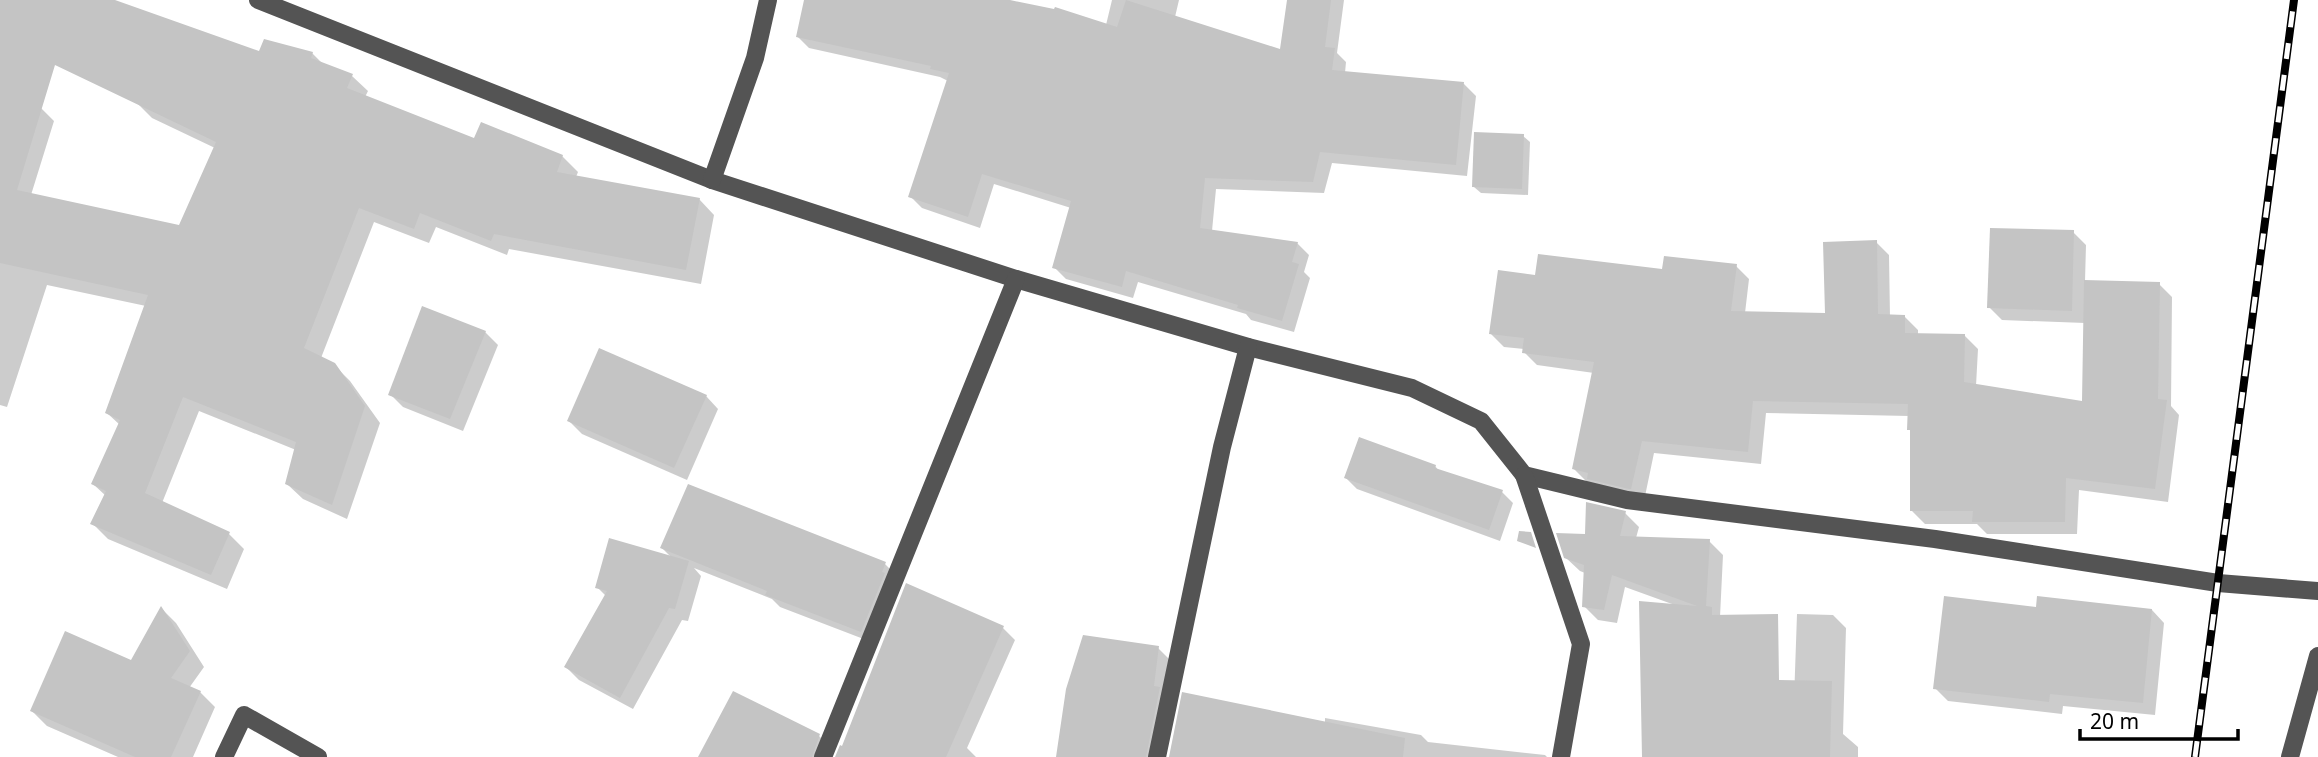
<svg xmlns="http://www.w3.org/2000/svg" width="2318" height="757" viewBox="0 0 2318 757" font-family="'Noto Sans',sans-serif">
  <rect width="100%" height="100%" fill="#fff"/>
  <!-- shadow -->
  <g fill="#0003">
    <path d="M0 0H110L260 53H312L324 65 352 76 368 91 365 97 475 140 562 156 578 172 576 177 699 199 714 215 701 284 509 249 507 255 436 227 429 243 374 222 321 358 334 365 350 381 380 423 347 519 303 499 287 484 296 450 199 411 162 503 229 534 244 549 227 589 108 539 92 523 106 496 93 484 120 425 107 413 146 306 47 285 7 407 0 405V100L41 108 54 121 31 195 180 227 215 148 152 118 136 102 140 91 0 43Z"/>
    <path d="M805 0H1002L1106 25 1112 0H1179L1175 17 1281 51 1288 0H1344L1337 53 1346 62 1345 73 1464 84 1476 96 1467 176 1332 163 1324 193 1216 189 1212 231 1297 243 1309 255 1304 272 1310 278 1294 332 1251 320 1246 314 1138 282 1133 298 1066 279 1054 267 1071 208 994 184 980 228 922 208 910 196 948 81 940 77 809 48 797 36Z"/>
    <path d="M1523 136 1530 142 1528 195 1481 193 1474 187Z"/>
    <path d="M2073 232 2086 245 2085 282 2159 284 2172 297 2171 406 2179 415 2168 502 2079 490 2077 534H1987L1977 524H1925L1912 511V433L1909 429V416L1766 413 1761 464 1654 453 1644 501 1587 482 1574 469 1594 373 1537 365 1524 352V349L1504 347 1491 334 1536 277 1736 266 1749 279 1745 313 1827 315 1876 242 1889 255 1890 317H1905L1918 330V335L1965 336 1978 349 1976 386 2084 403 2085 323 2002 320 1989 307Z"/>
    <path d="M485 332 498 345 463 431 403 407 390 394Z"/>
    <path d="M706 396 718 409 687 480 582 434 569 421Z"/>
    <path d="M1435 466 1440 472 1502 492 1513 503 1500 541 1357 489 1346 478Z"/>
    <path d="M1625 513 1639 527 1636 538 1709 541 1723 555 1720 617 1732 757H1644L1672 604 1625 587 1617 623 1598 620 1584 606 1585 573 1580 571 1565 557 1587 536Z"/>
    <path d="M662 548 885 564 897 576 874 643 780 607 772 599 694 568 701 576 688 621 682 620 633 709 579 680 566 667 606 596 597 587 672 558Z"/>
    <path d="M162 609 176 623 204 667 189 688 200 692 215 707 193 757H118L47 726 32 711 132 663Z"/>
    <path d="M2038 609 2152 610 2164 623 2155 715 2063 706 2062 714 1948 701 1935 688Z"/>
    <path d="M1797 614 1833 615 1846 628 1843 734 1858 747V757H1792Z"/>
    <path d="M1003 628 1015 640 967 748 976 757H836Z"/>
    <path d="M1158 648 1171 661 1160 757H1066Z"/>
    <path d="M1325 718 1421 735 1428 742 1545 755 1547 757H1170L1325 723Z"/>
    <path d="M819 736 831 748 828 757H699Z"/>
  </g>
  <!-- building -->
  <g fill="#c4c4c4" fill-rule="evenodd">
    <path d="M0 0H115L259 51 264 39 313 52 311 58 353 74 347 88 474 138 481 122 563 155 557 172 700 198 686 270 494 234 491 241 420 213 414 229 359 208 304 348 335 363 365 406 332 505 285 484 296 442 183 397 145 493 230 532 211 575 90 524 106 491 91 484 120 420 105 413 148 295 0 263ZM55 65 216 142 179 225 17 190Z"/>
    <path d="M804 0H1010L1054 9 1055 7 1117 27 1126 0 1280 49 1287 0H1331L1325 47 1335 48 1332 70 1464 82 1456 165 1320 152 1313 182 1205 178 1200 228 1298 242 1292 262 1299 264 1282 321 1237 308 1238 305 1126 271 1122 287 1052 268 1071 201 982 174 968 217 908 197 949 73 930 69 931 66 796 37Z"/>
    <path d="M1474 132 1524 134 1522 189 1472 187Z"/>
    <path d="M1990 228 2074 230 2072 311 1987 308Z"/>
    <path d="M1877 240 1878 314 1905 315V333L1965 334 1964 382 2082 401 2084 280 2160 282 2158 399 2167 400 2155 489 2066 478 2065 522H1972L1973 511H1910V430H1907L1908 404 1753 401 1748 452 1642 441 1631 489H1629L1587 479 1588 473 1572 469 1594 362 1522 353 1524 338 1489 334 1498 270 1535 275 1538 254 1662 269 1664 256 1737 264 1731 311 1825 313 1823 242Z"/>
    <path d="M422 306 486 331 450 419 388 395Z"/>
    <path d="M599 348 707 395 674 468 567 421Z"/>
    <path d="M1359 437 1436 465 1435 468 1503 490 1489 530 1344 478Z"/>
    <path d="M688 484 886 562 882 572 885 573 861 632 765 595 767 591 660 548Z"/>
    <path d="M1586 502 1626 511 1620 536 1710 539 1706 606 1712 607V615L1778 614 1779 680 1832 681 1830 757H1642L1639 601 1697 606 1612 575 1604 610 1582 607 1584 565 1564 558 1556 533 1585 534Z"/>
    <path d="M1519 531 1531 532 1536 548 1517 541Z"/>
    <path d="M609 538 689 561 675 609 669 608 620 698 564 667 607 591 595 588Z"/>
    <path d="M906 583 1004 626 946 757H835L840 745 842 746Z"/>
    <path d="M1944 596 2036 607 2037 596 2152 609 2143 703 2050 694 2049 702 1933 689Z"/>
    <path d="M161 606 190 651 171 678 201 691 171 757H135L30 711 65 631 131 660Z"/>
    <path d="M1083 635 1159 646 1154 686 1160 687 1146 757H1056L1066 689Z"/>
    <path d="M733 691 820 734 812 757H698Z"/>
    <path d="M1182 692 1405 738 1403 757H1169Z"/>
  </g>
  <g fill="none" stroke-linecap="round" stroke-linejoin="round">
    <!-- minor -->
    <g stroke="#545454" stroke-width="18">
      <path d="M258 0 712 180 1016 279 1248 347 1412 388 1481 421 1524 475 1627 500 1935 539 2218 583 2318 591"/>
      <path d="M712 180 755 58 768 0"/>
      <path d="M1524 475 1581 644 1561 757"/>
      <path d="M224 757 244 715 318 757"/>
      <path d="M823 757 1016 279"/>
      <path d="M1157 757 1222 447 1248 347"/>
      <path d="M2290 757 2318 656"/>
    </g>
    <!-- rail casing -->
    <g stroke="#000" stroke-width="8">
      <path id="rail" d="M2195 757 2294 0"/>
    </g>
    <!-- rail -->
    <use href="#rail" stroke="#fff" stroke-width="5" stroke-dasharray="16" stroke-linecap="butt"/>
  </g>
  <!-- scale -->
  <path d="M2080 729v10h158v-10" fill="none" stroke="#000000" stroke-width="3.5"/>
  <text x="2090" y="729" font-size="21" fill="#000000" stroke="#ffffff" stroke-width="5" paint-order="stroke">20 m</text>
</svg>
